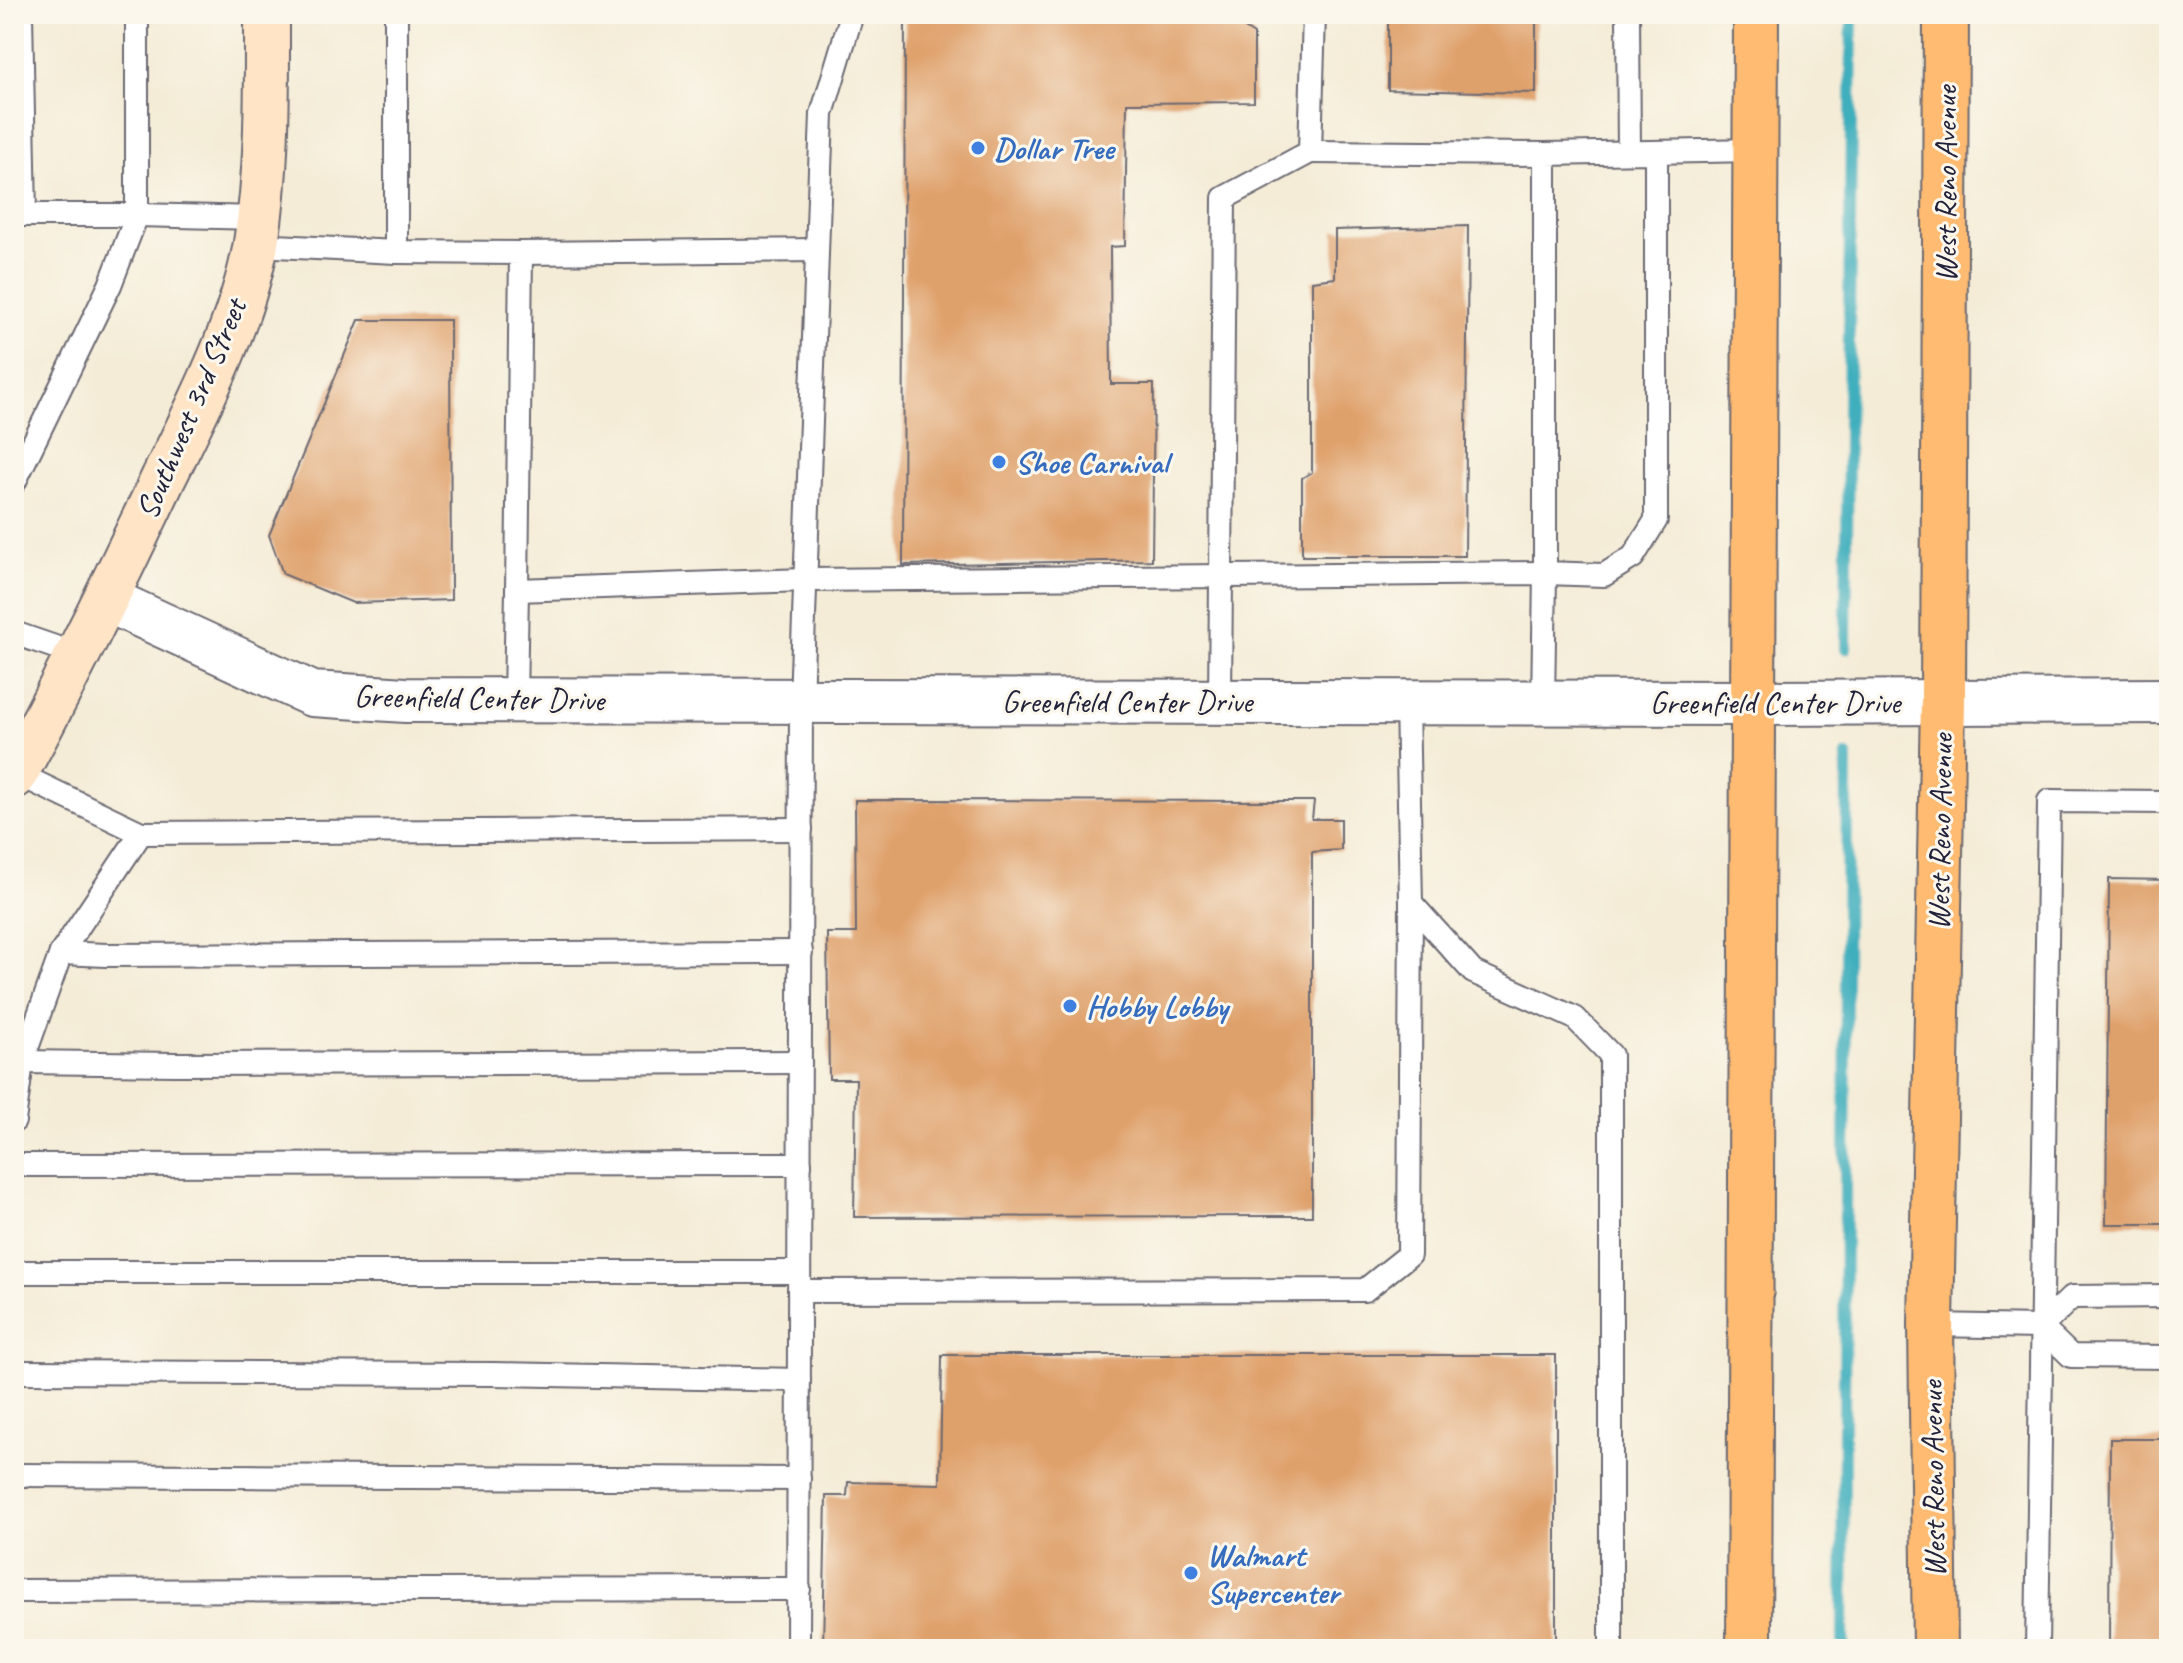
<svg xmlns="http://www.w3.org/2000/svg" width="2183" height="1663" viewBox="0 0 2183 1663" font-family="Caveat,sans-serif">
  <rect width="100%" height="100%" fill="#fbf7ec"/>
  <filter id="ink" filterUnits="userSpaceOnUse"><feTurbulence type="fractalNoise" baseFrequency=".0125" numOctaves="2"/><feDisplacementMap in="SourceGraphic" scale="16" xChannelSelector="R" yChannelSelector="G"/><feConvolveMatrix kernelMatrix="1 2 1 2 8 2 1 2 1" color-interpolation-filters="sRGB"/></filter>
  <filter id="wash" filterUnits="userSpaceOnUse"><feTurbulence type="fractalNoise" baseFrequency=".006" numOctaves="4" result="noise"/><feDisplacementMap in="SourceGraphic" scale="32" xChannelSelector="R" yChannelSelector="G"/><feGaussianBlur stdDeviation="1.8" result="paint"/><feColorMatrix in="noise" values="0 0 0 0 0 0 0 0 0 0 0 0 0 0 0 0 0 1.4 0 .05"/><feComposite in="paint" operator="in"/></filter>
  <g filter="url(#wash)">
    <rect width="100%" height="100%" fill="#f4ecd7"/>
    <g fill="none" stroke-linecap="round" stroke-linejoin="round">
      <!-- stream -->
      <g stroke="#40afbd" stroke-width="12">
        <path d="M1846 648 1852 14"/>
        <path d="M1843 1649 1847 756"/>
      </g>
    </g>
    <g id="blocks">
      <!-- building -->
      <g fill="#dfa16c">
        <path d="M905 14H1223L1254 34V102L1127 103 1125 246 1110 247 1111 384H1154L1152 560 903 565Z"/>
        <path d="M1388 14H1536V93L1388 90Z"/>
        <path d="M1468 226 1465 556H1302V478L1312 472V281L1335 278V230Z"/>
        <path d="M359 320H450L451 600 353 603 283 574 269 535Z"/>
        <path d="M855 800 1314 801 1312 819H1341V850L1312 852V1216L854 1217 856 1079H829L827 933H856Z"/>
        <path d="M2109 879 2169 880V1224H2106Z"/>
        <path d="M942 1355H1556V1649H823L826 1496H847L848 1482 940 1484Z"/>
        <path d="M2110 1439H2169V1649H2109Z"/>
      </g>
    </g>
  </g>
  <g filter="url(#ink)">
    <use href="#blocks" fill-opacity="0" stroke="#6c6972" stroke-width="2"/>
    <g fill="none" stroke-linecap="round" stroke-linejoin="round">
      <!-- lane casing -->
      <g stroke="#6c6972" stroke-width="26">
        <g id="lane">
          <path d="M21 14 25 215"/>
          <path d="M396 14V252L521 253 517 590 805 580 1545 573 1543 703"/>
          <path d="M1628 14 1629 152"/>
          <path d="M1310 152 1545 154"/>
          <path d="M1656 152V520L1633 557 1604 575 1545 573V154L1756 150"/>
          <path d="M14 215H137V14"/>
          <path d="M256 245 396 252"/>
          <path d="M521 253 817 250"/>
          <path d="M14 483 110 285 137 215 258 218"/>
          <path d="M14 633 78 655"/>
          <path d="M515 700 517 590"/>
          <path d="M1220 702 1224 198 1310 152 1314 14"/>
          <path d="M1407 702 1411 903 1473 972 1575 1018 1611 1055V1649"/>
          <path d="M16 773 141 833 801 829"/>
          <path d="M61 953 106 955 801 952"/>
          <path d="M22 1062 176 1064 800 1062"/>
          <path d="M14 1121 22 1062 61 953 141 833"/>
          <path d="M14 1165 800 1164"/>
          <path d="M14 1272H799"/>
          <path d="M799 1291 1365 1290 1409 1255 1411 903"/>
          <path d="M2169 1296 2072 1297 2041 1327 2071 1356 2169 1357"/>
          <path d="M1931 1325 2041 1327"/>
          <path d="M14 1372 493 1374 799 1380"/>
          <path d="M14 1475 799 1479"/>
          <path d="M14 1591 799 1589"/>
          <path d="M798 1649 801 701 822 114 852 14"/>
          <path d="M2037 1649 2049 801 2169 802"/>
        </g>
      </g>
      <!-- street casing -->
      <g stroke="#6c6972" stroke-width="48">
        <path id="street" d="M106 599 312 694 406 700 1753 703 2169 701"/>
      </g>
      <!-- secondary casing -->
      <g stroke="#6c6972" stroke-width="48">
        <path id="secondary" d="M14 776C67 679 116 579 163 479 198 408 243 321 256 243 268 168 267 90 267 14"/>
      </g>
      <!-- primary casing -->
      <g stroke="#6c6972" stroke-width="48">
        <g id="primary">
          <path d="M1749 1649 1756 14"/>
          <path d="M1935 1649 1931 1325 1943 701 1946 14"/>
        </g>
      </g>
      <!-- lane -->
      <use href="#lane" stroke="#fff" stroke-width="22"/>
      <!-- street -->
      <use href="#street" stroke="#fff" stroke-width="44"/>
      <!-- secondary -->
      <use href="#secondary" stroke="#ffe4c6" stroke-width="44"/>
      <!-- primary -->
      <use href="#primary" stroke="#febb71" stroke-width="44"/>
    </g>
  </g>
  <!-- markers -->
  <g fill="#3f7fe0" stroke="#fbf7ec" stroke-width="3">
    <circle cx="978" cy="148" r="8"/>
    <circle cx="999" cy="462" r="8"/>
    <circle cx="1070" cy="1006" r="8"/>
    <circle cx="1191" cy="1573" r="8"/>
  </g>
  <g text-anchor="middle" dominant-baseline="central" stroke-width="6" stroke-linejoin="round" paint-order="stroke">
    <!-- shop labels -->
    <g font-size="32" font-weight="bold" fill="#366cbe" stroke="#fbf7ec" text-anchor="start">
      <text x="994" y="148">Dollar Tree</text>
      <text x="1015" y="462">Shoe Carnival</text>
      <text x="1086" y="1006">Hobby Lobby</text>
      <text x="1207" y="1555">Walmart<tspan x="1207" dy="37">Supercenter</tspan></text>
    </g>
    <!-- street labels -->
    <g font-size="32" fill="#22223b" stroke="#fbf7ec">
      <text transform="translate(1945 184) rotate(-90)">West Reno Avenue</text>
      <text transform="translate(191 409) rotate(-67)">Southwest 3rd Street</text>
      <text transform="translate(479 698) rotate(1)">Greenfield Center Drive</text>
      <text x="1127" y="701">Greenfield Center Drive</text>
      <text x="1775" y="702">Greenfield Center Drive</text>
      <text transform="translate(1940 832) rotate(-89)">West Reno Avenue</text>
      <text transform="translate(1933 1479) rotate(-91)">West Reno Avenue</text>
    </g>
  </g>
  <!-- margin -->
  <rect width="2183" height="1663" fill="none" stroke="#fbf7ec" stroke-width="48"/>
</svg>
